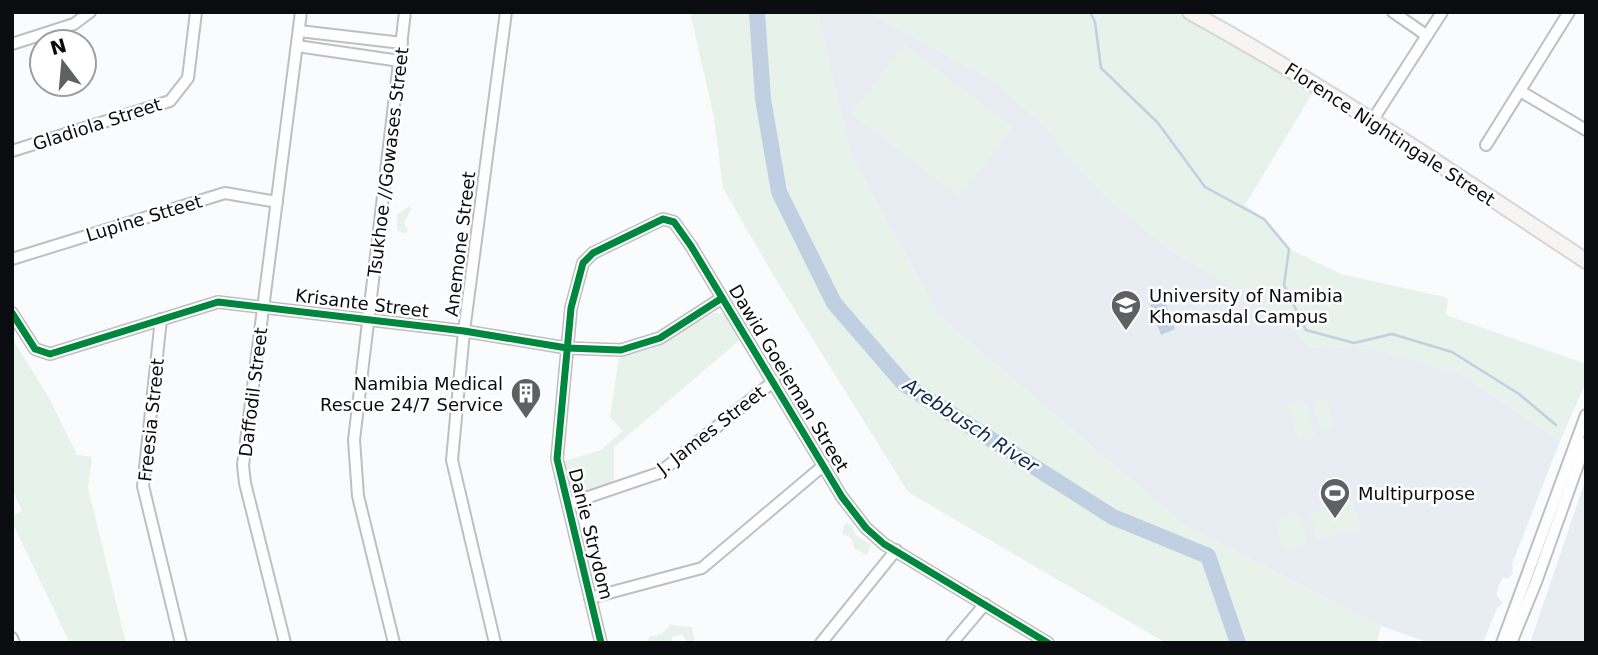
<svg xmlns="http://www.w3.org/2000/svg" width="1598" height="655" viewBox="0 0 1598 655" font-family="'DejaVu Sans',sans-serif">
  <rect width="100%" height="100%" fill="#f9fbfd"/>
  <!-- built -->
  <g fill="#e8edf4">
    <path d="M817 12H867L994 81 1056 136 1165 247 1228 284 1261 297 1309 346 1376 349 1461 374 1560 441 1512 564 1513 574 1507 579 1503 577 1499 585 1496 595 1503 603 1497 608 1483 643H1430L1381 626 1184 525 940 317 852 158Z"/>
    <path d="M1586 478V643H1530Z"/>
  </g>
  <!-- green -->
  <g fill="#e6f2ea">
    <path d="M690 12H817L852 158 940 317 1184 525 1381 626 1377 643H1166L908 492 778 283 723 188 714 117Z"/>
    <path d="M867 12H1190L1316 87 1245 205 1264 219 1289 249 1341 274 1448 298 1446 315 1586 364V382L1560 441 1461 374 1376 349 1309 346 1261 297 1228 284 1165 247 1106 198 1056 144V136L994 81Z"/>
    <path d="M904 44 1013 127 959 197 851 114Z"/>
    <path d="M410 206 411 209 404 223 408 230 406 233 397 231V215Z"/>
    <path d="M714 313H723L741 339 614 447V484C579 494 571 504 562 462L601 450 623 431 610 417 619 357 651 349Z"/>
    <path d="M12 338 49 398 77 455 92 457 88 488 126 643H70L12 522V516L22 511 12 489Z"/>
    <path d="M1326 398 1335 428 1321 432 1312 402Z"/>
    <path d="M1306 402 1315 435 1298 440 1288 406Z"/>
    <path d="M1353 501 1361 528 1317 540 1310 513Z"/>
    <path d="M1300 513 1308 543 1283 550 1275 520Z"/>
    <path d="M845 523 852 525 855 534 871 545 867 555 855 549 851 538 842 534Z"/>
    <path d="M670 625 692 627 695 643H688L682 634 672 637 673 643H647L649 637 662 634Z"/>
  </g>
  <!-- water -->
  <path fill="#c0d0e2" d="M1164 299 1175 329 1161 335 1150 305Z"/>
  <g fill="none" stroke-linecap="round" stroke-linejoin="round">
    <!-- stream -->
    <path stroke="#c0d0e2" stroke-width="2.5" d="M1090 12 1095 22 1101 68 1158 123 1205 187 1264 219 1289 249 1284 285 1306 330 1354 343 1392 334 1452 352 1519 394 1556 425"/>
    <!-- river -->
    <path stroke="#c0d0e2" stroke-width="16" d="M757 12 763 99 779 192 834 303 904 384 1113 517 1208 556 1238 643"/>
    <!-- minor casing -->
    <g stroke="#bdbfc2" stroke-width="14">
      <g id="minor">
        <path d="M1393 12 1426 35"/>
        <path d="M299 31 402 43"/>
        <path d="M12 44 74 24 90 12"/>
        <path d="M297 46 400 61"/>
        <path d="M1520 91 1586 130"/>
        <path d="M1372 121 1442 12"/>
        <path d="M1486 145 1569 12"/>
        <path d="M12 151 170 101 188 78 196 12"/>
        <path d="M12 259 225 193 277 202"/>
        <path d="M12 313 35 349 50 354 218 302 464 331 567 348 621 350 660 338 722 298"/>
        <path d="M161 319 143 486 181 643"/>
        <path d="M568 504 659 473 774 381"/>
        <path d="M590 598 702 568 824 465"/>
        <path d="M12 638 14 643"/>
        <path d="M285 643 245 483 243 465 301 12"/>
        <path d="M394 643 358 496 354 440 405 12"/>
        <path d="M495 643 452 460 464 331 506 12"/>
        <path d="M601 643 557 459 571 308 583 263 593 253 663 219 674 222 691 246 842 497 866 528 884 544 1048 643"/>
        <path d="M821 643 896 550"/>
        <path d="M952 643 985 604"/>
        <path d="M1502 643 1586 415"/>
        <path d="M1511 643 1536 582 1586 442"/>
      </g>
    </g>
    <!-- major casing -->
    <g stroke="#d5d6d8" stroke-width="18">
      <path id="major" d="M1190 12C1327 87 1456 175 1586 261"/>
    </g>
    <!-- minor -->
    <use href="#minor" stroke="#fefeff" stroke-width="10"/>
    <!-- major -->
    <use href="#major" stroke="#f8f4f2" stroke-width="14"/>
    <!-- cycleway casing -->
    <g stroke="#fff" stroke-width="11">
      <g id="cycleway">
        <path d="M12 313 35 349 50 354 218 302 464 331 567 348 621 350 660 338 722 298"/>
        <path d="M601 643 557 459 571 308 583 263 593 253 663 219 674 222 691 246 842 497 866 528 884 544 1048 643"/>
      </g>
    </g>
    <!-- cycleway -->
    <use href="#cycleway" stroke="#00873e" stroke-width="7"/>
  </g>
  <!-- icons -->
  <defs>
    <g id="university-pin" transform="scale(1.575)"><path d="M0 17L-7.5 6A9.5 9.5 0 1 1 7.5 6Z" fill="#5e6062" stroke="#fff"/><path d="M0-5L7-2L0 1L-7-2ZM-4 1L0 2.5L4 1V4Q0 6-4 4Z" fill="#fff"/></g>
    <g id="building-pin" transform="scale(1.575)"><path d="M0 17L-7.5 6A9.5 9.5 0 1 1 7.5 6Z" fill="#5e6062" stroke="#fff"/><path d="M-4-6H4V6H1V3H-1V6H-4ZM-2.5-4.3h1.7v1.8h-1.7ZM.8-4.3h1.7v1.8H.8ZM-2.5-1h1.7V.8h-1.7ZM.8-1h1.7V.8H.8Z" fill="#fff"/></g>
    <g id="stadium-pin" transform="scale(1.575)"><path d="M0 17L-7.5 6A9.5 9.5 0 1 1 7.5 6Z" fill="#5e6062" stroke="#fff"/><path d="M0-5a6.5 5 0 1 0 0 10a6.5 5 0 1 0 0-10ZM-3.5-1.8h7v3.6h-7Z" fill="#fff"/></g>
  </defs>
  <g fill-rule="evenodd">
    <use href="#university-pin" x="1126" y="305"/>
    <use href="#building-pin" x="526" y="393"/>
    <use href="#stadium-pin" x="1335" y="493"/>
  </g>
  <g text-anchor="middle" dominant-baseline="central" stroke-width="5" stroke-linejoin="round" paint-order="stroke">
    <!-- street labels -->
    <g font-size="18" fill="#0b0c0f" stroke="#fff">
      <text transform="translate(97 124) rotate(-18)">Gladiola Street</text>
      <text transform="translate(1390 134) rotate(33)">Florence Nightingale Street</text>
      <text transform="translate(388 162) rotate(-83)">Tsukhoe //Gowases Street</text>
      <text transform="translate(144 218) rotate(-17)">Lupine Stteet</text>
      <text transform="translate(460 244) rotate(-83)">Anemone Street</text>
      <text transform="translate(362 303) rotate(7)">Krisante Street</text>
      <text transform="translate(789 378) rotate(59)">Dawid Goeieman Street</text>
      <text transform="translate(253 392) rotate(-83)">Daffodil Street</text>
      <text transform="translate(151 420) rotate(-84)">Freesia Street</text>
      <text transform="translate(711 430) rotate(-38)">J. James Street</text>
      <text transform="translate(591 534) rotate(76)">Danie Strydom</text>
    </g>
    <!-- poi labels -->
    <g font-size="18" fill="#0b0c0f" stroke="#fff" text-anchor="start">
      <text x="1149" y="295">University of Namibia<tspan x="1149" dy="21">Khomasdal Campus</tspan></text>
      <text x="503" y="383" text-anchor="end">Namibia Medical<tspan x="503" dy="21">Rescue 24/7 Service</tspan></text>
      <text x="1358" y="493">Multipurpose</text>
    </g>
    <!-- water labels -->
    <g font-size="19" font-style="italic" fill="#0c2a4d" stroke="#fff">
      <text transform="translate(971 425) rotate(33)">Arebbusch River</text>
    </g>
  </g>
  <!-- border -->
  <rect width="1598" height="655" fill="none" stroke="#0b0c0f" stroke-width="28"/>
  <!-- north arrow -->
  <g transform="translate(63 63) rotate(344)"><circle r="33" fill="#ffffff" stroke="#9d9e9f" stroke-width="2"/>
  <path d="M0-5L12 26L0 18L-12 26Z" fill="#5e6062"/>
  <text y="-10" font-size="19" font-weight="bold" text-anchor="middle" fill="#0b0c0f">N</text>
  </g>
</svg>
